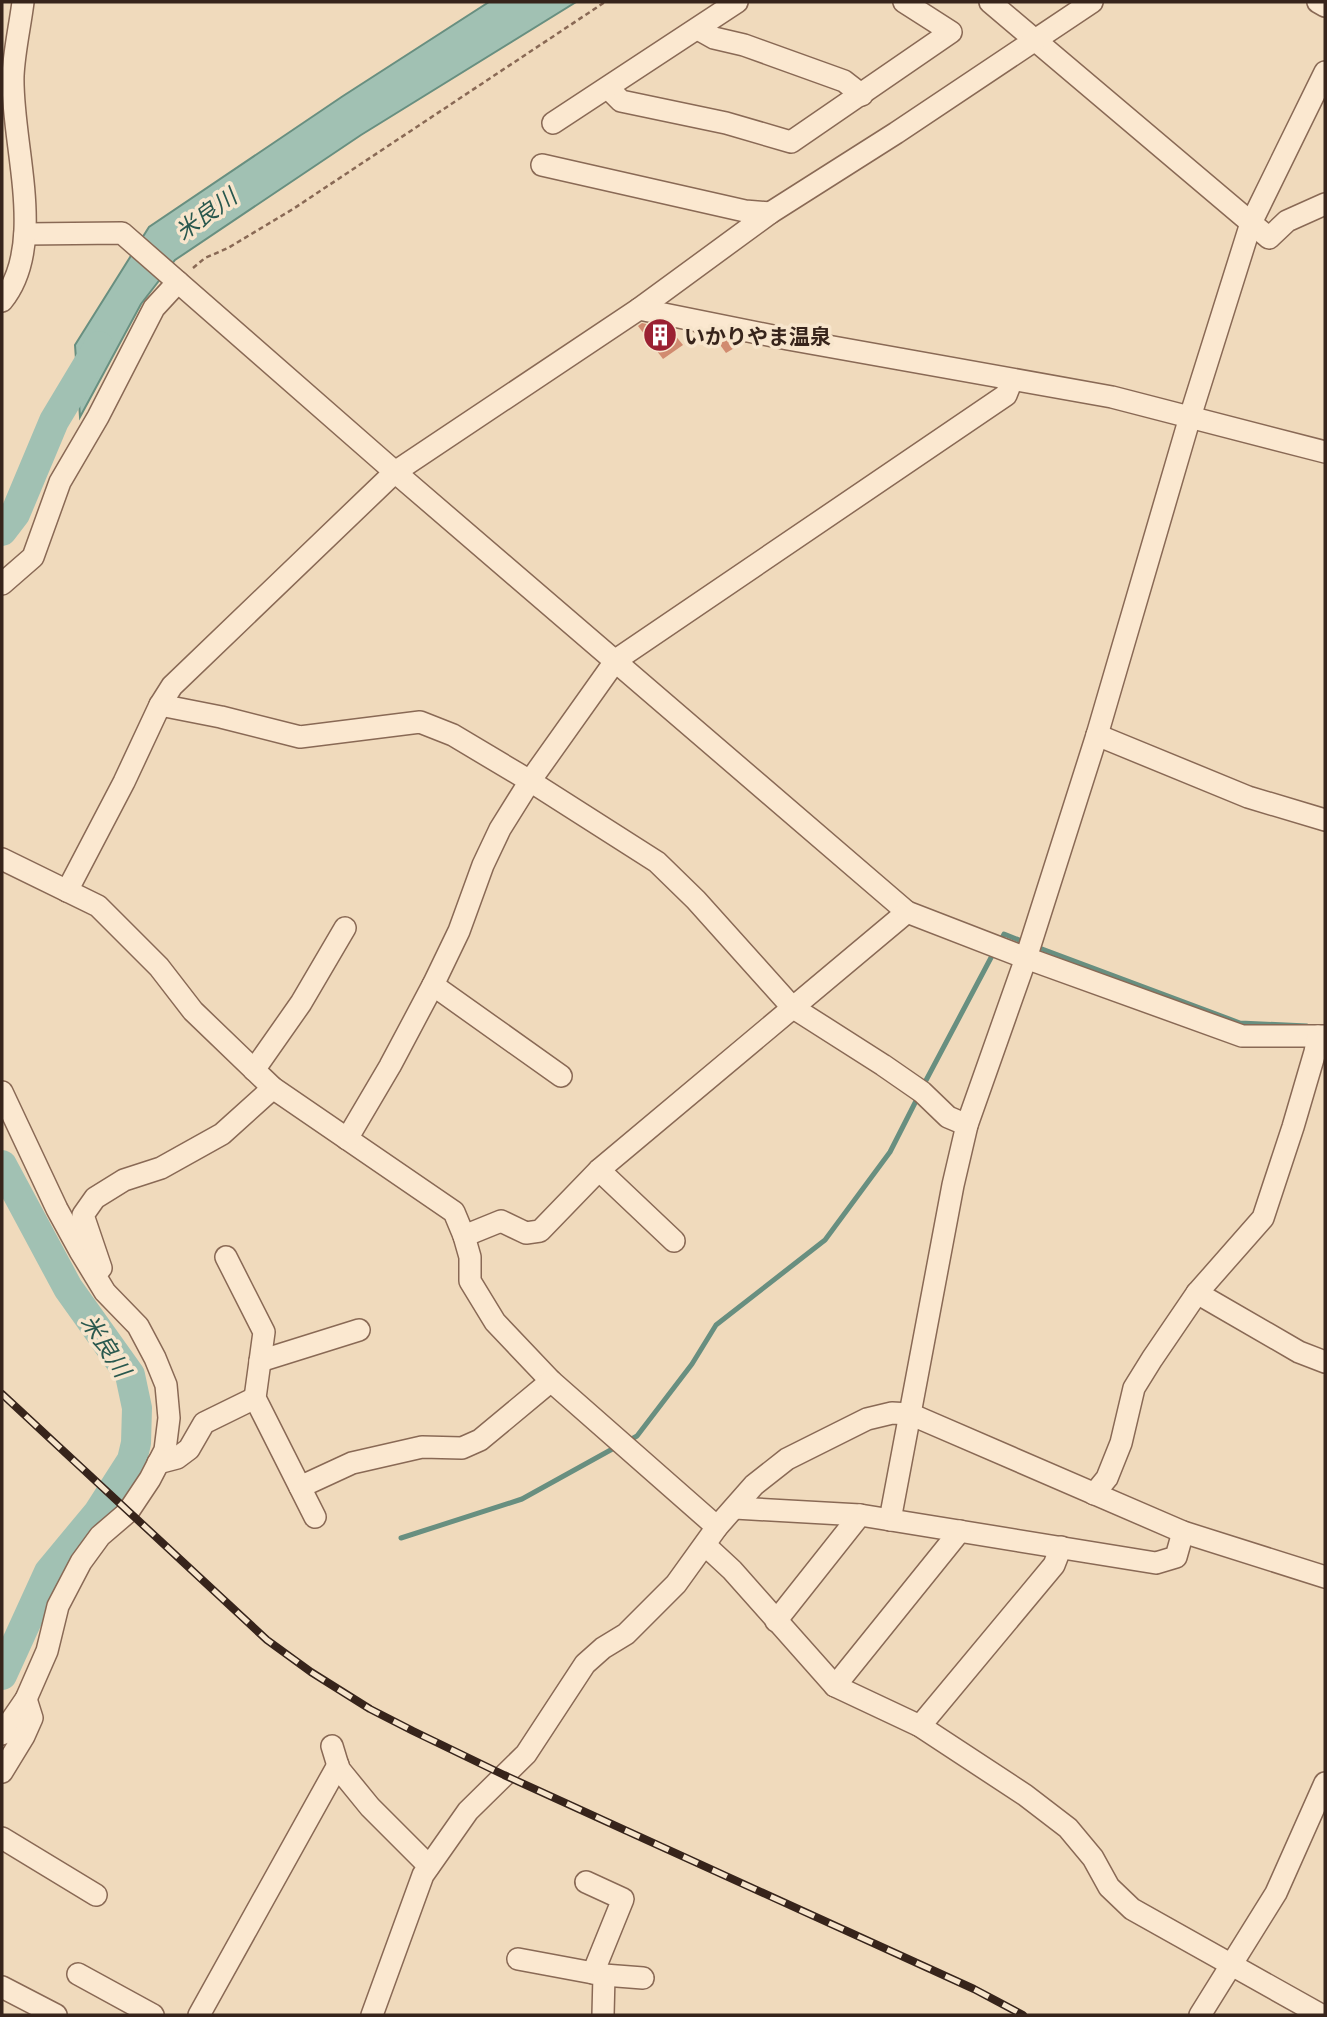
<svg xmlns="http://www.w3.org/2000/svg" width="1327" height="2017" viewBox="0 0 1327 2017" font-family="'Playfair Display','Noto Sans JP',serif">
  <rect width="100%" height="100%" fill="#f0dabc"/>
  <!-- water -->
  <path fill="#a1c1b3" stroke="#688f80" stroke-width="2" d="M489 2H576L361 135 175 260 141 304 80 417 75 345 149 227 343 96Z"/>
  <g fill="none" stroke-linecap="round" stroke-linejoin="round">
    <!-- stream -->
    <g stroke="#688f80" stroke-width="5">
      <path d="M999 944 1004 934 1024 942"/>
      <path d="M1034 946 1240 1023 1307 1026"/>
      <path d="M923 1086 994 952"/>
      <path d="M628 1441 637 1436 692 1364 716 1325 825 1240 890 1152 919 1095"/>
      <path d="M401 1538 522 1499 616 1447"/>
    </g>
    <!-- river -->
    <g stroke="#a1c1b3" stroke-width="30">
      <path d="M2 531 15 514 54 421 99 346"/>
      <path d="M2 1165 68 1288 130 1375 137 1408 136 1443 132 1460 98 1513 49 1572 2 1675"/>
    </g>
  </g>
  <!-- building -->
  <g fill="#d18b70">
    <path d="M642 323 670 329 683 345 663 359 638 326Z"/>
    <path d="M723 339 740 343 741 344 726 353 718 342Z"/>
  </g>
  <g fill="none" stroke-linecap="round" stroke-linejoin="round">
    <!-- minor casing -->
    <g stroke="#896955" stroke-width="24">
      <g id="minor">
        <path d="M990 2 1269 238 1287 221 1325 204"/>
        <path d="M1318 2 1325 6"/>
        <path d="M698 29 714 38 744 45 844 81 862 95"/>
        <path d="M608 88 621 101 726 123 791 142 951 32 904 2"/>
        <path d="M553 123 737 2"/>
        <path d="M542 165 745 211 770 213"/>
        <path d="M25 234 122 233 395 472 907 912 1026 958 1242 1036H1325"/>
        <path d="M2 301C48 245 11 143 13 76 14 52 20 26 23 2"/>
        <path d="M639 309 770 213 896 133 1092 2"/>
        <path d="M2 584 33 557 60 482 98 417 154 308 178 282"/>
        <path d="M160 705 221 717 300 737 420 722 453 735 530 781 657 862 696 900 792 1007 883 1065 922 1092 948 1117 967 1125"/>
        <path d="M1097 735 1248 797 1325 820"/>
        <path d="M2 859 98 906 159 967 193 1011 273 1088 454 1212 464 1236 470 1257V1281L495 1322 551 1381 717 1527"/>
        <path d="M67 891 124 782 160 705 172 686 395 472 639 309 788 339 1112 397 1325 452"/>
        <path d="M433 985 561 1076"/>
        <path d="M254 1070 301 1003 345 928"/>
        <path d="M2 1092 57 1209 80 1251 105 1292 138 1326 155 1358 166 1385 169 1418 165 1450 150 1479 128 1512 100 1536 81 1562 58 1606 47 1651 26 1699 2 1734"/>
        <path d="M347 1139 390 1066 433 985 459 931 483 865 500 829 530 781 616 660 1006 395 1012 380"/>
        <path d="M599 1170 674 1241"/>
        <path d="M464 1236 501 1221 526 1233 540 1231 599 1170 907 912"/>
        <path d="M226 1257 264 1332 255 1398 315 1517"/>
        <path d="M101 1268 83 1215 95 1198 124 1180 161 1168 222 1134 273 1088"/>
        <path d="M1197 1293 1299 1352 1325 1362"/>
        <path d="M260 1361 359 1330"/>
        <path d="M158 1463 177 1458 189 1449 204 1423 255 1398"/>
        <path d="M300 1487 352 1463 422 1447 462 1448 480 1440 551 1381"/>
        <path d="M1094 1494 1107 1478 1121 1443 1134 1388 1152 1359 1197 1293 1263 1218 1293 1127 1315 1052 1318 1036"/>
        <path d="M735 1508 860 1515 1156 1563 1176 1557 1183 1532"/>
        <path d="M890 1520 953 1185 967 1125 1026 958 1097 735 1190 417 1251 223 1325 72"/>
        <path d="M705 1545 732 1570 835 1686 920 1726 1025 1795 1068 1828 1093 1858 1109 1887 1132 1909 1321 2015"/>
        <path d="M776 1621 860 1515"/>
        <path d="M835 1686 960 1531"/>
        <path d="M920 1726 1054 1565 1061 1547"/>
        <path d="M332 1746 339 1769 370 1807 429 1866"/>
        <path d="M2 1772 24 1736 32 1718 26 1699"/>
        <path d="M2 1838 96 1895"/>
        <path d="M586 1882 623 1899 593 1973"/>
        <path d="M518 1959 604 1975 603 2015"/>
        <path d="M78 1974 153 2015"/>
        <path d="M604 1975 643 1978"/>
        <path d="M2 1987 56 2015"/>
        <path d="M199 2015 338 1765"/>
        <path d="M372 2015 423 1875 468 1811 526 1754 585 1664 603 1648 626 1634 676 1584 717 1527 754 1485 787 1459 867 1419 892 1413 910 1414 1183 1532 1325 1577"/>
        <path d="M1200 2015 1276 1893 1325 1783"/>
      </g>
    </g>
    <!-- path -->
    <path stroke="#896955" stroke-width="2.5" stroke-dasharray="5 3.5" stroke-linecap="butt" d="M193 268 205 258 228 248 293 209 605 2"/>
    <!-- minor -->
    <use href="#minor" stroke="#fbe8d0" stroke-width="21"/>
    <!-- rail casing -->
    <g stroke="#37241b" stroke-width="8">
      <path id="rail" d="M2 1394 267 1640 311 1672 370 1709 413 1731 504 1775 974 1989 1023 2015"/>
    </g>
    <!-- rail -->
    <use href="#rail" stroke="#f7e5cc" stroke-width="5" stroke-dasharray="16" stroke-linecap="butt"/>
  </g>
  <!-- icons -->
  <defs>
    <g id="building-disc" transform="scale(1.75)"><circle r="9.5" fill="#9b2133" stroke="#f7e5cc"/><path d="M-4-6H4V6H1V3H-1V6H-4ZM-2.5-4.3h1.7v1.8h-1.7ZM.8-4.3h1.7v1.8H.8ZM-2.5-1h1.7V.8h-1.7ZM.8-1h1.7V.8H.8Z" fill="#fff"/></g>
  </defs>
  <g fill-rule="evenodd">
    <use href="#building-disc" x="660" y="335"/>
  </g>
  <g text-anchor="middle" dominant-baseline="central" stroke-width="7" stroke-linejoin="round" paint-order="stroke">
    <!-- poi labels -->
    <g font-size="21" font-weight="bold" fill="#37241b" stroke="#f7e5cc" text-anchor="start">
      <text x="684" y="335">いかりやま温泉</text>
    </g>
    <!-- water labels -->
    <g font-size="23" font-style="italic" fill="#29584e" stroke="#f7e5cc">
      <text transform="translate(205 213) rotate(-36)">米良川</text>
      <text transform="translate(107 1345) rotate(57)">米良川</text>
    </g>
  </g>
  <!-- border -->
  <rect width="1327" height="2017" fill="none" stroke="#37241b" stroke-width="7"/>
</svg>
